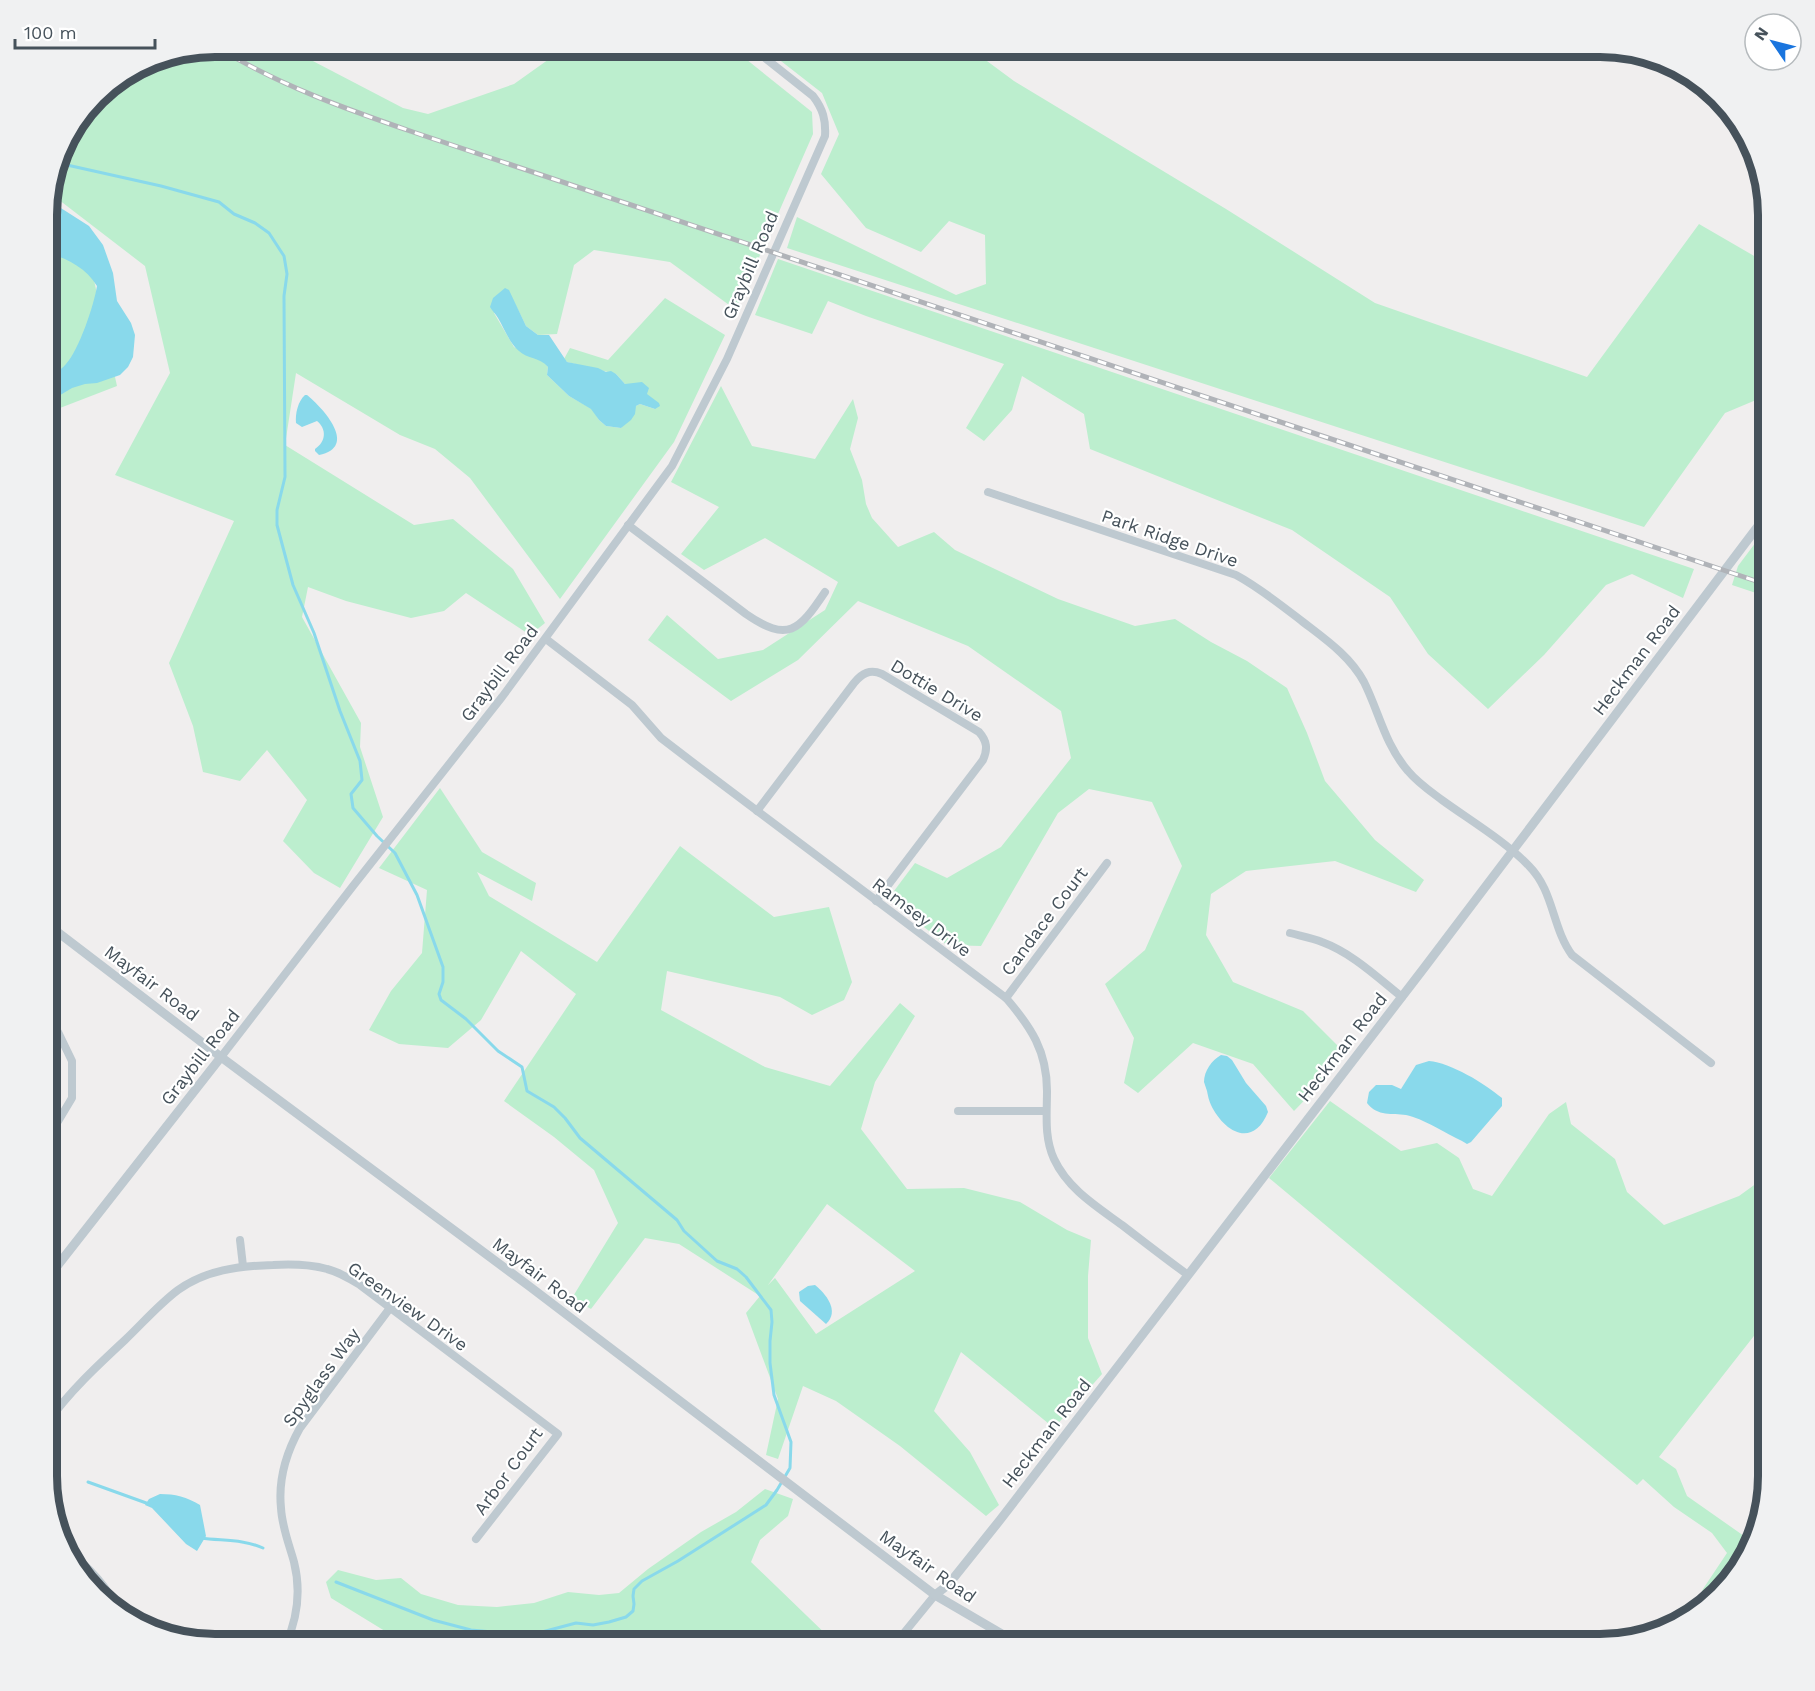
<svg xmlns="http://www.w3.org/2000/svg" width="1815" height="1691" viewBox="0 0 1815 1691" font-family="'Work Sans',sans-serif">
  <rect width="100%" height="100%" fill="#f0eeee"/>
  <!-- green -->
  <g fill="#bceece" fill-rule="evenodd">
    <path d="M215 47H286L403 108 428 114 514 84 566 47H731L812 112 813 134 736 310 670 262 594 250 574 265 557 334 538 335 526 326 508 290 494 313 514 347 544 362 548 367 547 375 569 396 592 409 599 420 606 426 621 428 636 406 640 404 655 409 653 400 646 394 625 384 616 374 567 362 564 359 570 348 608 360 665 298 725 335 674 442 560 599 470 478 435 449 400 435 296 373 285 445 414 525 453 519 513 569 545 623 530 635 466 593 444 611 411 618 346 601 308 587 302 617 361 723 360 747 383 817 340 888 314 873 283 841 307 800 267 750 240 781 203 772 193 726 169 663 234 521 115 475 170 373 145 266 50 193 64 141 104 88 151 59Z"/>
    <path d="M763 47H968L1014 81 1226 209 1375 303 1587 377 1699 224 1768 264V395L1725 413 1644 527 787 248 797 217 956 295 986 284 985 235 949 221 921 252 866 228 821 174 839 134 822 93Z"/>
    <path d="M47 227 87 248 117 386 47 413Z"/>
    <path d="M778 259 1694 569 1683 598 1632 574 1606 585 1544 655 1488 709 1428 654 1390 597 1292 530 1090 449 1084 414 1022 376 1012 410 984 441 966 428 1004 364 866 316 828 301 812 334 755 315Z"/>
    <path d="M721 386 752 446 815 459 853 399 858 418 850 449 862 480 866 504 872 518 898 547 934 532 955 550 1058 599 1135 626 1175 619 1211 642 1247 661 1287 688 1307 733 1325 781 1375 840 1424 880 1416 892 1335 861 1246 871 1211 894 1206 935 1233 982 1303 1011 1339 1047 1327 1077 1294 1111 1253 1064 1193 1043 1138 1093 1124 1083 1134 1038 1105 984 1145 950 1182 866 1152 802 1089 789 1058 813 981 946 947 945 888 899 915 863 947 878 1001 847 1071 758 1061 711 968 646 858 601 798 660 731 701 648 640 667 615 718 659 763 650 825 610 838 582 765 538 704 570 681 554 719 507 671 482Z"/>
    <path d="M1768 526V597L1732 585 1738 566Z"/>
    <path d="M440 788 482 852 536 883 532 901 477 872 489 896 597 962 680 846 774 917 829 907 852 982 844 1000 812 1015 780 997 667 971 661 1010 765 1067 830 1086 900 1003 915 1016 875 1082 861 1129 907 1189 964 1188 1020 1202 1067 1230 1091 1240 1088 1276V1338L1102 1374 1054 1428 961 1352 934 1411 970 1452 999 1505 986 1516 900 1446 836 1401 803 1386 778 1459 766 1455 778 1399 746 1313 760 1296 679 1244 645 1238 591 1309 572 1298 618 1223 594 1170 554 1137 504 1101 576 994 521 951 481 1020 448 1048 399 1044 369 1030 391 991 422 953 427 890 379 868ZM827 1204 915 1271 816 1334 775 1278 768 1285Z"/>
    <path d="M1330 1101 1401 1151 1437 1143 1459 1158 1473 1189 1492 1196 1549 1114 1566 1102 1571 1124 1615 1159 1627 1192 1664 1225 1739 1196 1768 1175V1318L1659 1457 1676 1469 1687 1496 1754 1543 1719 1595 1694 1612 1703 1589 1727 1553 1712 1533 1674 1507 1643 1479 1637 1485 1269 1178Z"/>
    <path d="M765 1489 793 1499 788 1516 760 1540 751 1562 836 1644H416L393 1636 331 1598 326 1582 338 1570 376 1580 401 1578 421 1594 458 1605 497 1607 534 1603 568 1592 599 1595 619 1593 648 1569 701 1532 736 1512Z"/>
  </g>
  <!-- water -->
  <g fill="#89d9eb">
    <path d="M48 201 53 203 89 226 103 245 113 273 117 301 131 323 135 335 133 357 128 367 120 375 97 383 85 384 72 388 47 403V377C54 374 60 371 66 364 79 350 94 305 97 286 86 268 67 258 47 253Z"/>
    <path d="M505 288 509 290 526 326 538 335H549L567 362 598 368 606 372 611 371 616 374 625 384 642 382 649 388 647 394 659 403 660 406 655 409 640 404 636 406 635 414 631 420 621 428 606 426 599 420 591 409 569 396 547 375 548 367C540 357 527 359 519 351 510 344 504 328 498 318 496 314 492 311 490 307L493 298Z"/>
    <path d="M305 395H307C323 408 359 447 319 455L315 451V449C326 442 327 429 317 421L302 427 296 423C295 414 298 401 305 395Z"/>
    <path d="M1221 1055 1227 1056 1232 1060 1246 1083 1266 1106 1268 1112C1253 1149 1224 1132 1211 1105 1209 1101 1208 1096 1207 1091 1206 1088 1205 1085 1204 1082 1204 1071 1212 1060 1221 1055Z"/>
    <path d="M1429 1061C1451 1063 1484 1083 1502 1098V1106L1471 1142 1467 1144 1462 1141C1447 1134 1422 1118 1406 1115 1392 1113 1378 1117 1367 1103L1369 1092 1376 1085H1392L1401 1089 1416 1065Z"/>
    <path d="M815 1285C826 1294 840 1311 826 1324L800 1301 799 1292 808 1286Z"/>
    <path d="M160 1494C175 1494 187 1497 200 1505L206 1536 197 1551 186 1544 152 1508 145 1505 149 1499Z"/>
  </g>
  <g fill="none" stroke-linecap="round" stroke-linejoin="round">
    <!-- stream -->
    <g stroke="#89d9eb" stroke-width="3">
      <path d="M58 163 161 186 219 202 234 214 255 223 269 233 284 256 287 274 284 296 285 477 277 510V525L293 585 314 633 340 711 360 761 362 780 351 794 353 808 377 836 395 853 417 895 443 967V982L439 994 441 1000 466 1019 498 1051 522 1067 527 1091 554 1107 565 1118 580 1138 677 1220 684 1231 717 1261 737 1269 746 1277 771 1310 772 1322 770 1341V1363L774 1395 791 1442 790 1468 777 1490 766 1505 678 1561 642 1581 634 1589 633 1596 634 1604 633 1611 626 1617 609 1622 593 1625 576 1623 542 1632 503 1633 471 1630 433 1620 336 1582"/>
      <path d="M88 1482 149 1504"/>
      <path d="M201 1538C222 1541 243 1539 263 1548"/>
    </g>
    <!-- minor -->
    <g stroke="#bec9d0" stroke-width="8">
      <path d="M988 492 1236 575C1260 588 1281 605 1303 622 1325 639 1350 656 1364 682 1379 712 1385 745 1408 771 1418 783 1430 791 1442 800 1471 821 1505 841 1529 866 1554 891 1552 928 1572 955L1711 1063"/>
      <path d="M628 525 746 614C788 643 799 631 825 592"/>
      <path d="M546 639 632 705 661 738 691 761 1006 998C1031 1027 1047 1051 1047 1091 1047 1114 1044 1137 1054 1159 1068 1189 1096 1206 1122 1225 1144 1242 1166 1259 1188 1275"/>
      <path d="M757 811 854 683C862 673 870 669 882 674L979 732C987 741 988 749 983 760L876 901"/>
      <path d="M1290 933C1301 936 1312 938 1322 942 1352 953 1377 977 1402 997"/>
      <path d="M1006 998 1107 863"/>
      <path d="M221 1057 353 886 502 697 672 466 727 359 825 136C826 120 823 109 813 96L751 47"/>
      <path d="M958 1111H1046"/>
      <path d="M47 1133 57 1123 72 1098V1061L58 1032 47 1019"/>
      <path d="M240 1240 243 1266"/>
      <path d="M47 1423C69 1392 97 1366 125 1340 142 1324 158 1305 178 1290 206 1270 238 1266 273 1265 291 1264 309 1264 327 1269 339 1272 349 1278 360 1285L558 1434 476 1539"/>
      <path d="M66 1550C88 1566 106 1584 118 1610"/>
      <path d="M286 1644C297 1619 301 1590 294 1562 289 1544 282 1527 281 1508 278 1479 286 1453 300 1428L390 1308"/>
      <path d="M895 1644 935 1595"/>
    </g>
    <!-- tertiary -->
    <g stroke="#bec9d0" stroke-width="9">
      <path d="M47 924 221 1057 529 1286 935 1595 1019 1644"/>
      <path d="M47 1279 221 1057"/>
      <path d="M935 1595 948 1585 1000 1520 1424 968 1768 513"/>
    </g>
    <!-- rail casing -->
    <g stroke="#b0b3b8" stroke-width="5">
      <path id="rail" d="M217 47C278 85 346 109 413 132L1768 585"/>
    </g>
    <!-- rail -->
    <use href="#rail" stroke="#fff" stroke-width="3" stroke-dasharray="9" stroke-linecap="butt"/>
  </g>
  <g text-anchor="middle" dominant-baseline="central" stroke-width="4.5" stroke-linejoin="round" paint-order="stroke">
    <!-- street labels -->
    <g font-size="18" fill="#46525b" stroke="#fff">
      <text transform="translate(750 265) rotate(-67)">Graybill Road</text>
      <text transform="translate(1170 538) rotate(19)">Park Ridge Drive</text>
      <text transform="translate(1636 660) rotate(-53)">Heckman Road</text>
      <text transform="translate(499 673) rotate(-53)">Graybill Road</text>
      <text transform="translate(937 690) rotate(31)">Dottie Drive</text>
      <text transform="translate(922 917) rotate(37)">Ramsey Drive</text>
      <text transform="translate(1044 921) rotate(-53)">Candace Court</text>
      <text transform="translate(152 983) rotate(37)">Mayfair Road</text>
      <text transform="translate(1342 1047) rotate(-52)">Heckman Road</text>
      <text transform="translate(200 1057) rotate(-52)">Graybill Road</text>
      <text transform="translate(540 1275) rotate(37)">Mayfair Road</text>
      <text transform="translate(408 1306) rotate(35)">Greenview Drive</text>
      <text transform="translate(321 1377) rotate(-54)">Spyglass Way</text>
      <text transform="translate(1046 1433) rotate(-52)">Heckman Road</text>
      <text transform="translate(508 1471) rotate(-54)">Arbor Court</text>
      <text transform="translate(928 1566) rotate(35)">Mayfair Road</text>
    </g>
  </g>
  <!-- crop -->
  <path d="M0 0H1815V1691H0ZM215 57H1600A158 158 0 0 1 1758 215V1476A158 158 0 0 1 1600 1634H215A158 158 0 0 1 57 1476V215A158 158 0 0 1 215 57Z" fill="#f0f1f2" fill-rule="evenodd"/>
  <path fill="none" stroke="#46525b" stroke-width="8" d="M215 57H1600A158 158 0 0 1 1758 215V1476A158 158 0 0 1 1600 1634H215A158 158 0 0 1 57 1476V215A158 158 0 0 1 215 57Z"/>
  <!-- north arrow -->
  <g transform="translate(1773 42) rotate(305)"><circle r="28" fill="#ffffff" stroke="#b5babd" stroke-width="1.5"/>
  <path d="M0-4.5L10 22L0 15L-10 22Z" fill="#1a75de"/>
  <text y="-9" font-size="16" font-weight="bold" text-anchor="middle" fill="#46525b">N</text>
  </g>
  <!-- scale -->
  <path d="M15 39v9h140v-9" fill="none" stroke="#46525b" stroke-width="3"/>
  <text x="24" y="39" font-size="18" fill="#46525b" stroke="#ffffff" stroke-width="4.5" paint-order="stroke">100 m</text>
</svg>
